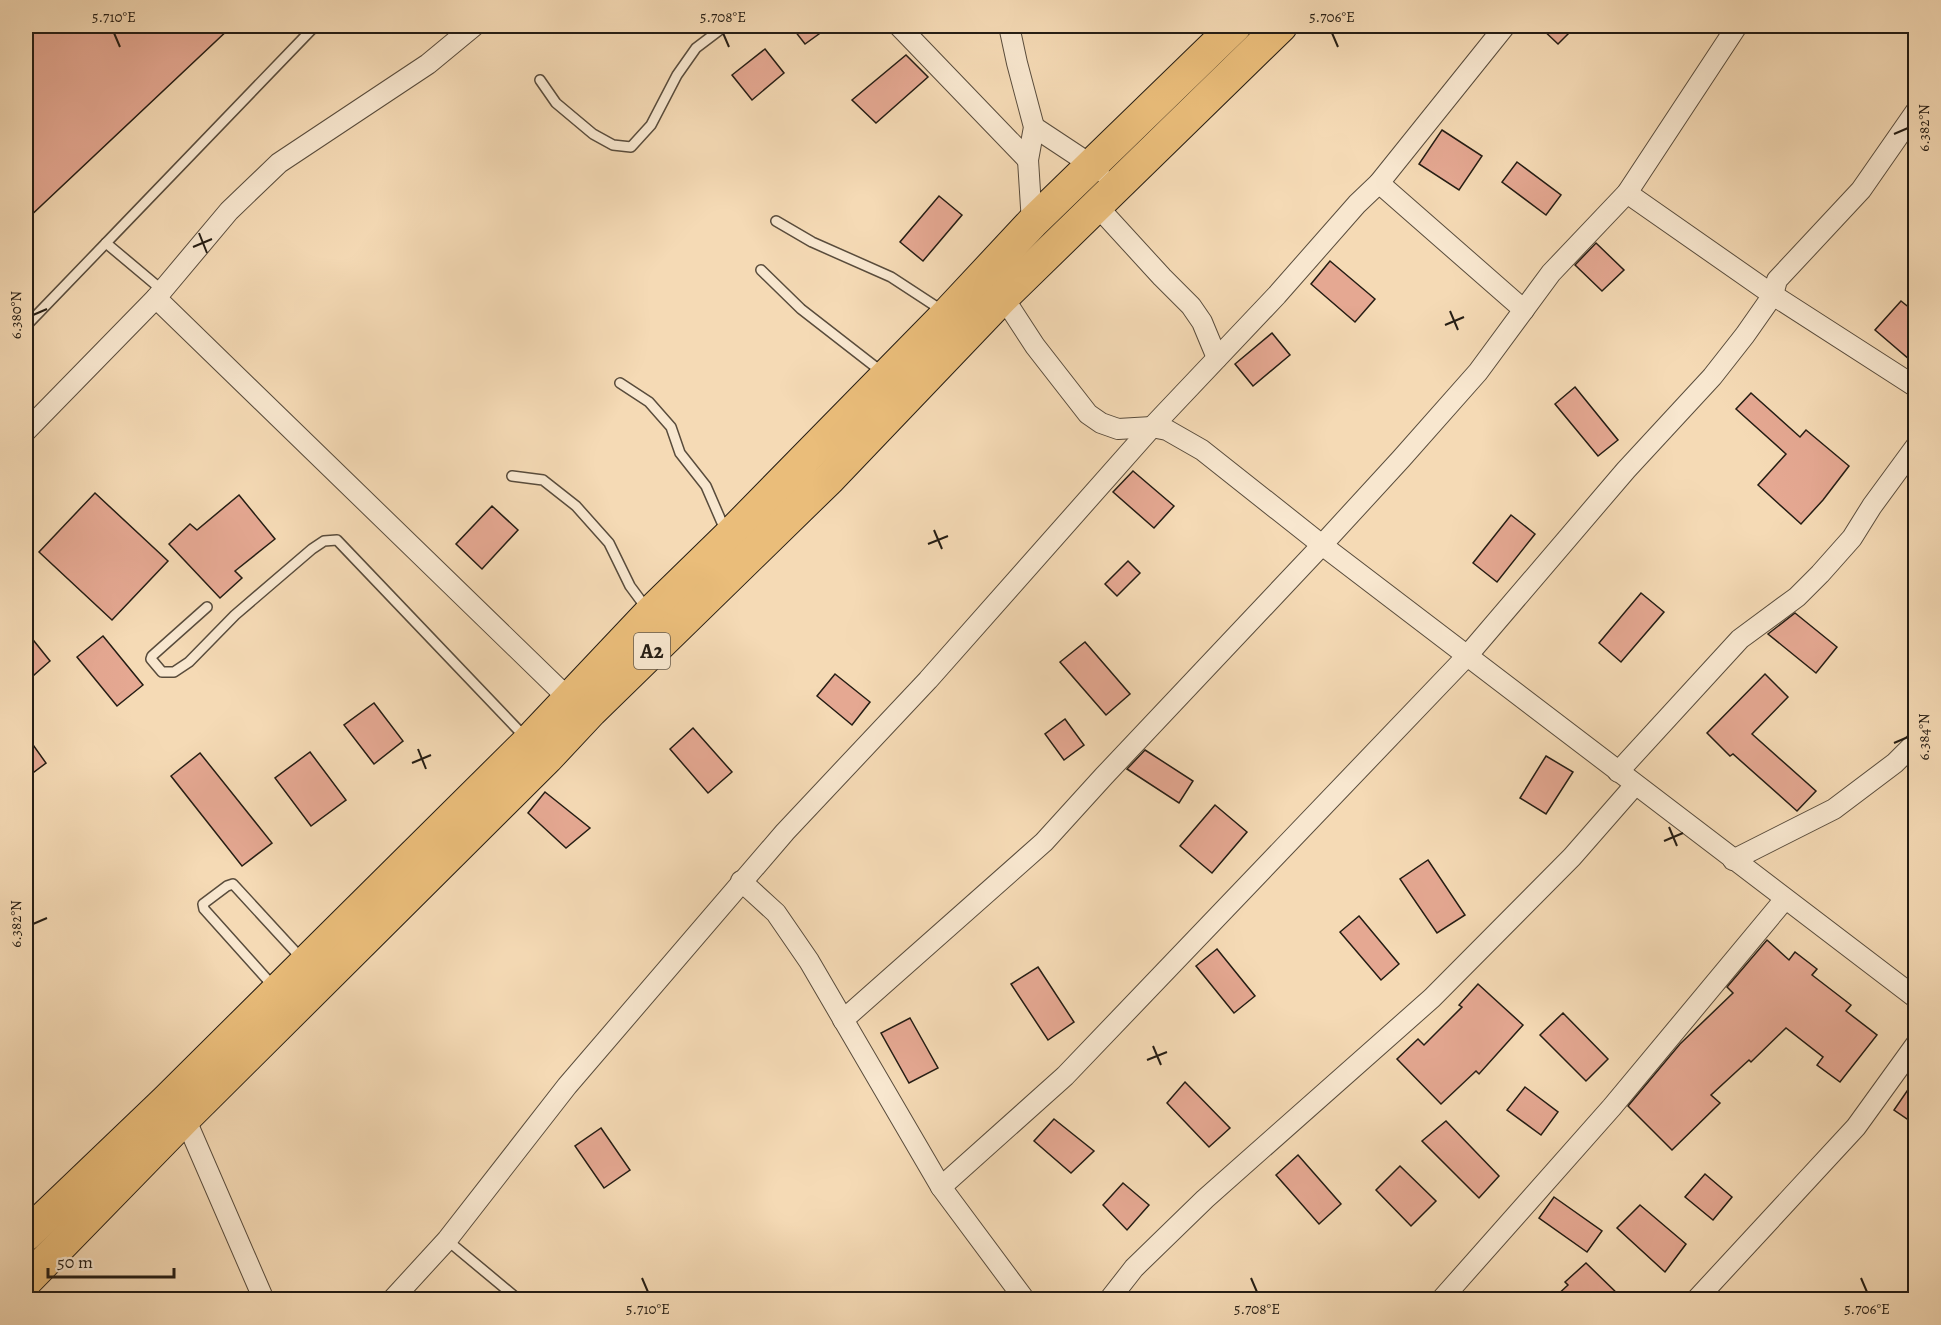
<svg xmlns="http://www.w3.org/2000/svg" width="1941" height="1325" viewBox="0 0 1941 1325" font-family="Alegreya,serif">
  <rect width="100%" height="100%" fill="#f5dab5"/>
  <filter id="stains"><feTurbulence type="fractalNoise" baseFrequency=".00333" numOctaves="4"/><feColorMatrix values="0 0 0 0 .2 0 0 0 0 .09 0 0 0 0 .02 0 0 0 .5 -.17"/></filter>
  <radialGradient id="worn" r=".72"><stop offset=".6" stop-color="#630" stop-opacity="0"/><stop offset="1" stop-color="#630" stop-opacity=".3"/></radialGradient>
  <!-- building -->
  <g fill="#e5a892" stroke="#251d14" stroke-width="1.5">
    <path d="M26 26H232L26 220Z"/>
    <path d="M791 26H830L805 44Z"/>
    <path d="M1539 26H1576L1558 44Z"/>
    <path d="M765 49 784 73 752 100 732 75Z"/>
    <path d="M906 55 928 77 876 123 852 100Z"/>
    <path d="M1442 130 1482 156 1459 190 1419 164Z"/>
    <path d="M1517 162 1561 195 1546 215 1502 182Z"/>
    <path d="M939 196 962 215 923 261 900 242Z"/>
    <path d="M1596 243 1624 270 1602 291 1575 265Z"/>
    <path d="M1330 261 1375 299 1355 322 1311 284Z"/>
    <path d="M1901 301 1916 313V365L1875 330Z"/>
    <path d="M1272 333 1290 355 1253 386 1235 364Z"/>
    <path d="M1575 387 1618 440 1598 456 1555 404Z"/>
    <path d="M1751 393 1800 437 1806 430 1849 466 1823 500 1801 524 1758 485 1786 454 1736 409Z"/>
    <path d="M1133 471 1174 506 1154 528 1113 492Z"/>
    <path d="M95 493 168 561 112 620 39 552Z"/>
    <path d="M239 495 275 539 235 571 242 578 220 598 169 544 190 524 197 530Z"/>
    <path d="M492 506 518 530 482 569 456 544Z"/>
    <path d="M1511 515 1535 534 1497 582 1473 563Z"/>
    <path d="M1128 561 1140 573 1117 596 1105 584Z"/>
    <path d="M1641 593 1664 612 1621 662 1599 643Z"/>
    <path d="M1795 613 1837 647 1816 673 1768 634Z"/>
    <path d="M26 631 50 661 26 682Z"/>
    <path d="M103 636 143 685 117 706 77 657Z"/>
    <path d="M1085 642 1130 694 1106 715 1060 662Z"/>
    <path d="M835 674 870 702 852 725 817 696Z"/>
    <path d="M1765 674 1788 697 1752 734 1816 791 1797 811 1733 754 1730 756 1707 733Z"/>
    <path d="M374 703 403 741 374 764 344 725Z"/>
    <path d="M1065 719 1084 745 1064 760 1045 734Z"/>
    <path d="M693 728 732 772 708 793 670 749Z"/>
    <path d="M26 735 46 763 26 778Z"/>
    <path d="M1145 750 1193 781 1179 803 1127 769Z"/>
    <path d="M310 752 346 800 311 826 275 778Z"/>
    <path d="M200 753 272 843 242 866 171 776Z"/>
    <path d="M1546 756 1573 772 1546 814 1520 798Z"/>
    <path d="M545 792 590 828 566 848 528 813Z"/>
    <path d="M1215 805 1247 832 1212 873 1180 846Z"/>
    <path d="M1428 860 1465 915 1437 933 1400 879Z"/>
    <path d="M1359 916 1399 964 1381 980 1340 932Z"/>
    <path d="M1767 940 1789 960 1795 952 1817 969 1812 975 1851 1005 1846 1011 1877 1035 1840 1082 1817 1065 1823 1057 1786 1028 1751 1062 1749 1060 1711 1095 1720 1103 1672 1150 1628 1106 1680 1044 1733 993 1727 987Z"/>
    <path d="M1217 949 1255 996 1234 1013 1196 966Z"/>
    <path d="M1038 967 1074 1022 1048 1040 1011 984Z"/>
    <path d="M1478 984 1523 1025 1479 1074 1476 1071 1441 1104 1397 1059 1418 1039 1424 1045 1462 1007 1459 1005Z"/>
    <path d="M1563 1013 1608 1059 1586 1081 1540 1035Z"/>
    <path d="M910 1018 938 1068 909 1083 881 1033Z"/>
    <path d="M1916 1078V1125L1894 1110Z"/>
    <path d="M1185 1082 1230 1128 1209 1147 1167 1103Z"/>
    <path d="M1525 1087 1558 1112 1541 1135 1507 1110Z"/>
    <path d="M1054 1119 1094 1151 1071 1173 1034 1141Z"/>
    <path d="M1446 1121 1499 1176 1479 1198 1422 1141Z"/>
    <path d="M601 1128 630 1170 604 1188 575 1146Z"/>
    <path d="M1298 1155 1341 1204 1319 1224 1276 1175Z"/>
    <path d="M1400 1166 1436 1201 1411 1226 1376 1190Z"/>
    <path d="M1705 1174 1732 1197 1713 1220 1685 1197Z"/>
    <path d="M1123 1183 1149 1205 1127 1230 1103 1205Z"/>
    <path d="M1554 1197 1602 1231 1587 1252 1539 1218Z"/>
    <path d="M1640 1205 1686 1244 1665 1272 1617 1228Z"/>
    <path d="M1586 1263 1623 1299H1553L1568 1285 1565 1282Z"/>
  </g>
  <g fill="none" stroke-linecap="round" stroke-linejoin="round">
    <!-- service casing -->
    <g stroke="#594c3c" stroke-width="12">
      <g id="service">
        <path d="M540 80 556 103 593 134 613 145 631 147 651 125 677 75 696 48 725 26"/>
        <path d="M776 221 812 242 891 277 943 311"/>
        <path d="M761 270 801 309 882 372"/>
        <path d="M162 290 106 243 315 26"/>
        <path d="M26 326 106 243"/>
        <path d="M620 383 649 402 671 427 680 453 706 486 726 532"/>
        <path d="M512 476 543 480 576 506 609 543 630 586 647 609"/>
        <path d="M207 607 152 656 151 659 162 672H174L189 662 235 615 312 549 324 541 337 540 525 737"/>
        <path d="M273 986 204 909 203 904 227 886 233 884 302 959"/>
        <path d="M447 1240 519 1300"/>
      </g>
    </g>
    <!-- minor casing -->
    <g stroke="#594c3c" stroke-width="22">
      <g id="minor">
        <path d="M899 26 1028 160"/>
        <path d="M1009 26 1017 63 1034 127 1028 160 1032 223"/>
        <path d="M1034 127 1093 166 1099 171"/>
        <path d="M1379 183 1524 310"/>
        <path d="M1627 193 1773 295 1916 387"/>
        <path d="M1097 206 1162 277 1191 306 1202 322 1217 358"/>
        <path d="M1003 297 1035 346 1088 414 1101 423 1118 429 1152 427 1167 430 1202 450 1322 545 1916 998"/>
        <path d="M156 298 568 698"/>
        <path d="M26 431 156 298 229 211 279 163 428 64 474 26"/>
        <path d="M1618 772 1740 639 1797 597 1820 574 1852 538 1872 506 1916 446"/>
        <path d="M1733 860 1834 809 1895 763 1916 742"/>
        <path d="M741 881 776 913 809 961 941 1187 1025 1300"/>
        <path d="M843 1020 1044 842 1104 776 1322 545 1401 459 1478 372 1551 273 1627 193 1737 26"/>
        <path d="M185 1118 264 1300"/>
        <path d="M941 1187 1065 1076 1467 656 1626 470 1712 377 1745 335 1773 295 1777 280 1861 190 1916 111"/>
        <path d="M392 1300 447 1240 567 1086 785 832 928 680 1152 427 1277 295 1357 204 1379 183 1505 26"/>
        <path d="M1109 1300 1134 1268 1205 1199 1432 998 1572 857 1635 785"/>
        <path d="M1441 1300 1612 1107 1785 899"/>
        <path d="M1696 1300 1856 1127 1916 1044"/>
      </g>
    </g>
    <!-- trunk casing -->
    <g stroke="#251d14" stroke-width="34">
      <g id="trunk">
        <path d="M26 1235 166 1101 529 741 650 613 728 537 947 314 1032 223 1235 26"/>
        <path d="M26 1281 185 1118 547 758 591 711 830 478 1003 297 1281 26"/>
      </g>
    </g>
    <!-- service -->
    <use href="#service" stroke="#f8e7cf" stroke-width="9"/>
    <!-- minor -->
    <use href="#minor" stroke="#f8e7cf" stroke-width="20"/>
    <!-- trunk -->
    <use href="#trunk" stroke="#eabd7a" stroke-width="32"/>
  </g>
  <!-- ticks -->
  <path fill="none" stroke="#251d14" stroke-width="2" d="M114 33 120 47M723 33 729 47M1332 33 1338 47M1894 134 1908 128M199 233 207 253M193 247 212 239M1450 311 1458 330M33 315 47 309M1445 325 1464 317M934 530 942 549M928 544 948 536M1894 743 1908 737M418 749 426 769M412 763 431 755M1669 827 1677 846M1664 841 1683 833M33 924 47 918M1153 1046 1161 1065M1147 1060 1167 1052M642 1278 648 1292M1251 1278 1257 1292M1861 1278 1867 1292"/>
  <g text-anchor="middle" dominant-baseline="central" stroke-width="6" stroke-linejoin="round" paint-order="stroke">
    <!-- shield labels -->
    <rect fill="#f8e7cf" stroke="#645a4c" stroke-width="1.5" x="634" y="633" width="36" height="36" rx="4.5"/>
    <g font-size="21" font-weight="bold" fill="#251d14">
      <text x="652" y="651">A2</text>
    </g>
  </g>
  <!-- margin -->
  <rect width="1941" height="1325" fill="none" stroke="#f5dab5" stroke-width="66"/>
  <!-- scale -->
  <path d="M48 1268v9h126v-9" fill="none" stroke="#251d14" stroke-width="3"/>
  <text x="57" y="1268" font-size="18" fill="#251d14" stroke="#f8e7cf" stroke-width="4.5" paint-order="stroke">50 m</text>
  <rect x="33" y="33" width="1875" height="1259" fill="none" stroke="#251d14" stroke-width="2"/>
  <g font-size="15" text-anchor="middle" fill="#251d14">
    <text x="114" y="22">5.710°E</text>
    <text x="723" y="22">5.708°E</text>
    <text x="1332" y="22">5.706°E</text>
    <text transform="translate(1924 128) rotate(-90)" y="5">6.382°N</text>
    <text transform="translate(16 315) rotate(-90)" y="5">6.380°N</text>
    <text transform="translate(1924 737) rotate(-90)" y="5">6.384°N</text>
    <text transform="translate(16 924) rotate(-90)" y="5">6.382°N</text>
    <text x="648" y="1314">5.710°E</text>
    <text x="1257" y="1314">5.708°E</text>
    <text x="1867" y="1314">5.706°E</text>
  </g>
  <rect width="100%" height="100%" filter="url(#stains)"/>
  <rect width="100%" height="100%" fill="url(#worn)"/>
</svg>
